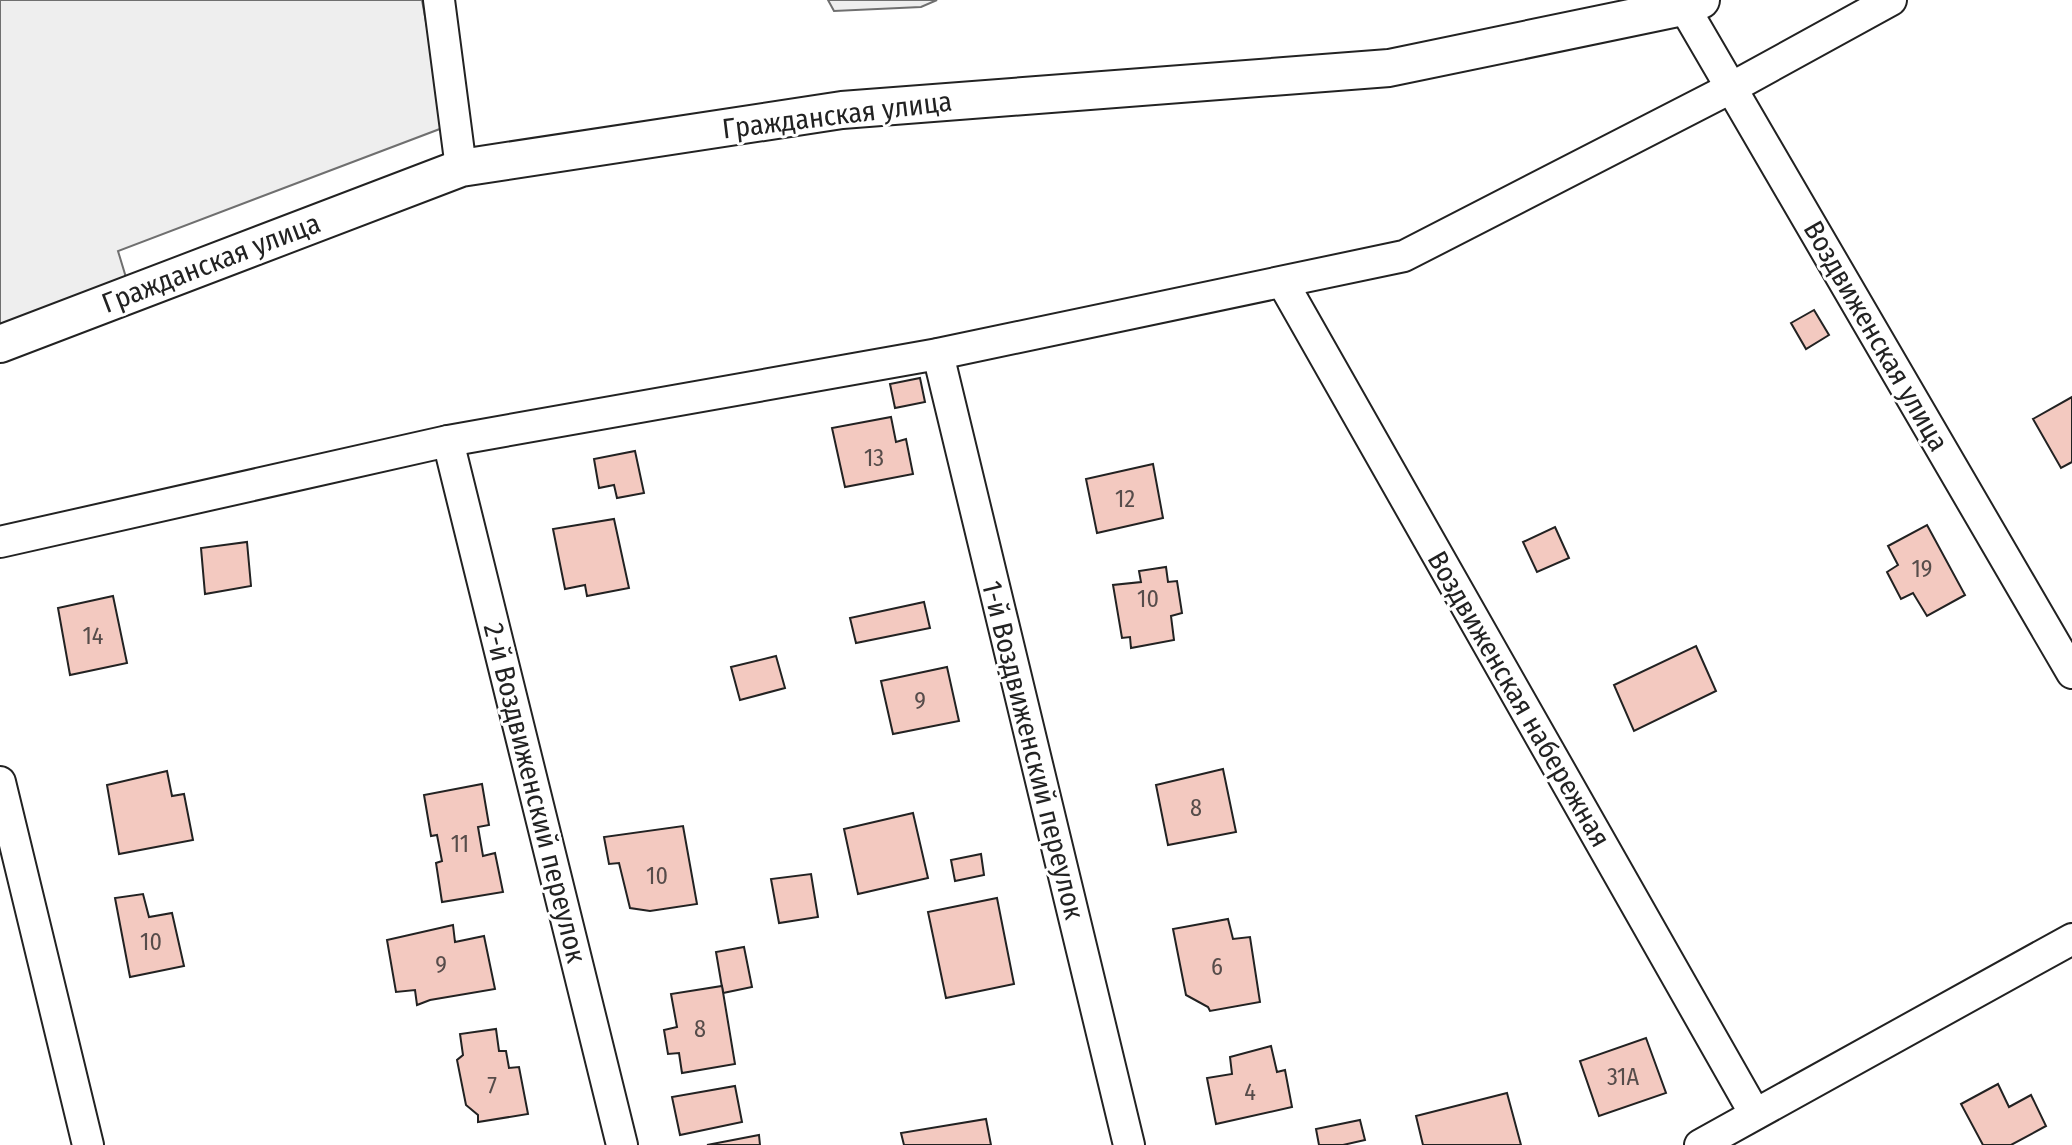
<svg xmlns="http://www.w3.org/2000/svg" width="2072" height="1145" viewBox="0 0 2072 1145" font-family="'Fira Sans Condensed',sans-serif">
  <rect width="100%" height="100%" fill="#fff"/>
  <!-- green -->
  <g fill="#eee" stroke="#6f6f6f" stroke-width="2">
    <path d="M0 0H422L445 127 118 251 131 294 0 344Z"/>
    <path d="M828 0H937L921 7 834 11Z"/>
  </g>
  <!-- building -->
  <g fill="#f3c9c0" stroke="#222" stroke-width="2">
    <path d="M1814 310 1829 335 1806 349 1791 323Z"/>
    <path d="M920 378 925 402 895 408 890 384Z"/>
    <path d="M2072 397V462L2061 468 2033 419Z"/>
    <path d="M891 417 896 442 906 439 913 474 845 487 832 428Z"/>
    <path d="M635 451 644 493 617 498 614 485 599 488 594 459Z"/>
    <path d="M1153 464 1163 518 1097 533 1086 479Z"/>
    <path d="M614 519 629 588 587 596 585 585 565 589 553 529Z"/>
    <path d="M1927 525 1965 595 1927 616 1913 593 1901 599 1887 572 1898 565 1888 546Z"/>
    <path d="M1555 527 1569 558 1537 572 1523 542Z"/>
    <path d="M247 542 251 586 205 594 201 548Z"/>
    <path d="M1166 567 1168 582 1177 581 1182 613 1171 616 1174 640 1131 648 1130 637 1122 638 1113 585 1141 582 1139 571Z"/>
    <path d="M113 596 127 663 70 675 58 608Z"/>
    <path d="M924 602 930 628 856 643 850 618Z"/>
    <path d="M1696 646 1716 691 1634 731 1614 685Z"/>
    <path d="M776 656 785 688 740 700 731 667Z"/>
    <path d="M947 667 959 721 893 734 881 681Z"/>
    <path d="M1223 769 1236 832 1168 845 1156 785Z"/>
    <path d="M167 771 172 796 184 794 193 840 119 854 107 785Z"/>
    <path d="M482 784 489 825 478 827 483 856 495 853 503 892 442 902 436 863 442 861 437 835 431 836 424 795Z"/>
    <path d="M913 813 928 878 858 894 844 829Z"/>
    <path d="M683 826 697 904 650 911 630 908 619 863 609 864 604 837Z"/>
    <path d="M981 854 984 875 955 881 951 860Z"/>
    <path d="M811 874 818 917 779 923 771 879Z"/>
    <path d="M143 894 149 917 172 913 184 966 130 977 115 898Z"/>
    <path d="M997 898 1014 984 946 998 928 912Z"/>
    <path d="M1228 919 1233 939 1250 937 1260 1002 1210 1011 1208 1007 1186 995 1173 929Z"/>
    <path d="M453 925 455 942 484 936 495 989 430 1000 417 1005 415 990 396 992 387 940Z"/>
    <path d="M744 947 752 987 723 993 716 952Z"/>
    <path d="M722 986 735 1064 682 1073 679 1053 668 1054 664 1030 677 1027 671 994Z"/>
    <path d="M496 1029 499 1051H506L509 1068 519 1067 528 1114 478 1122V1115L466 1105 457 1060 463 1055 460 1034Z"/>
    <path d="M1646 1038 1666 1093 1599 1116 1580 1061Z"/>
    <path d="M1271 1046 1277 1072 1285 1070 1292 1107 1216 1124 1207 1078 1232 1074 1230 1057Z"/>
    <path d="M1998 1084 2009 1107 2031 1095 2046 1126 2011 1145H1983L1961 1104Z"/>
    <path d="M735 1086 742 1122 680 1135 672 1097Z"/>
    <path d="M1507 1093 1521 1145H1423L1416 1116Z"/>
    <path d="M986 1119 991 1145H904L901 1133Z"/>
    <path d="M1360 1120 1365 1140 1343 1145H1319L1316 1129Z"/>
    <path d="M759 1135 760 1145H707Z"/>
  </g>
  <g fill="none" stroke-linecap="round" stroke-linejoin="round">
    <!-- minor casing -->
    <g stroke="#222" stroke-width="34">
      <g id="minor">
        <path d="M439 0 461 168"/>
        <path d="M1680 0 2072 673"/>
        <path d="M1283 283 1755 1114"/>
        <path d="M938 354 1129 1145"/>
        <path d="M448 441 622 1145"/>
        <path d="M0 542 448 441 938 354 1404 256 1731 88 1891 0"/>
        <path d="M0 782 88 1145"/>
        <path d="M1700 1145 2072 939"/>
      </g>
    </g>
    <!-- tertiary casing -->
    <g stroke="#222" stroke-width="40">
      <path id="tertiary" d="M0 344 461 168 842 110 1389 68 1683 7 1701 0"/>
    </g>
    <!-- minor -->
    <use href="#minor" stroke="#fff" stroke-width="30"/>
    <!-- tertiary -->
    <use href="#tertiary" stroke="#fff" stroke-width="36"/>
  </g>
  <g text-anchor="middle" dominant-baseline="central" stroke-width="6" stroke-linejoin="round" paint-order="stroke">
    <!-- number labels -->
    <g font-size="24" fill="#564c4a">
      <text x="874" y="458">13</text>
      <text x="1125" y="499">12</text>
      <text x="1922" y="569">19</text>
      <text x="1148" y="599">10</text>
      <text x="93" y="636">14</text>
      <text x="920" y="701">9</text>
      <text x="1196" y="808">8</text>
      <text x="460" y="844">11</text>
      <text x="657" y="876">10</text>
      <text x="151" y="942">10</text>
      <text x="441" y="965">9</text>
      <text x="1217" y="967">6</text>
      <text x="700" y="1029">8</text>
      <text x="1623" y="1077">31А</text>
      <text x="492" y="1086">7</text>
      <text x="1250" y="1092">4</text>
    </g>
    <!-- street labels -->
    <g font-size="28" fill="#222" stroke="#fff">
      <text transform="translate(837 115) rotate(-7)">Гражданская улица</text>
      <text transform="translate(211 263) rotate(-21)">Гражданская улица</text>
      <text transform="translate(1876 336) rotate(60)">Воздвиженская улица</text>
      <text transform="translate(1519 699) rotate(60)">Воздвиженская набережная</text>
      <text transform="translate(1033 750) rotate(76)">1-й Воздвиженский переулок</text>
      <text transform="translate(535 793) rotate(76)">2-й Воздвиженский переулок</text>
    </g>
  </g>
</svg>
